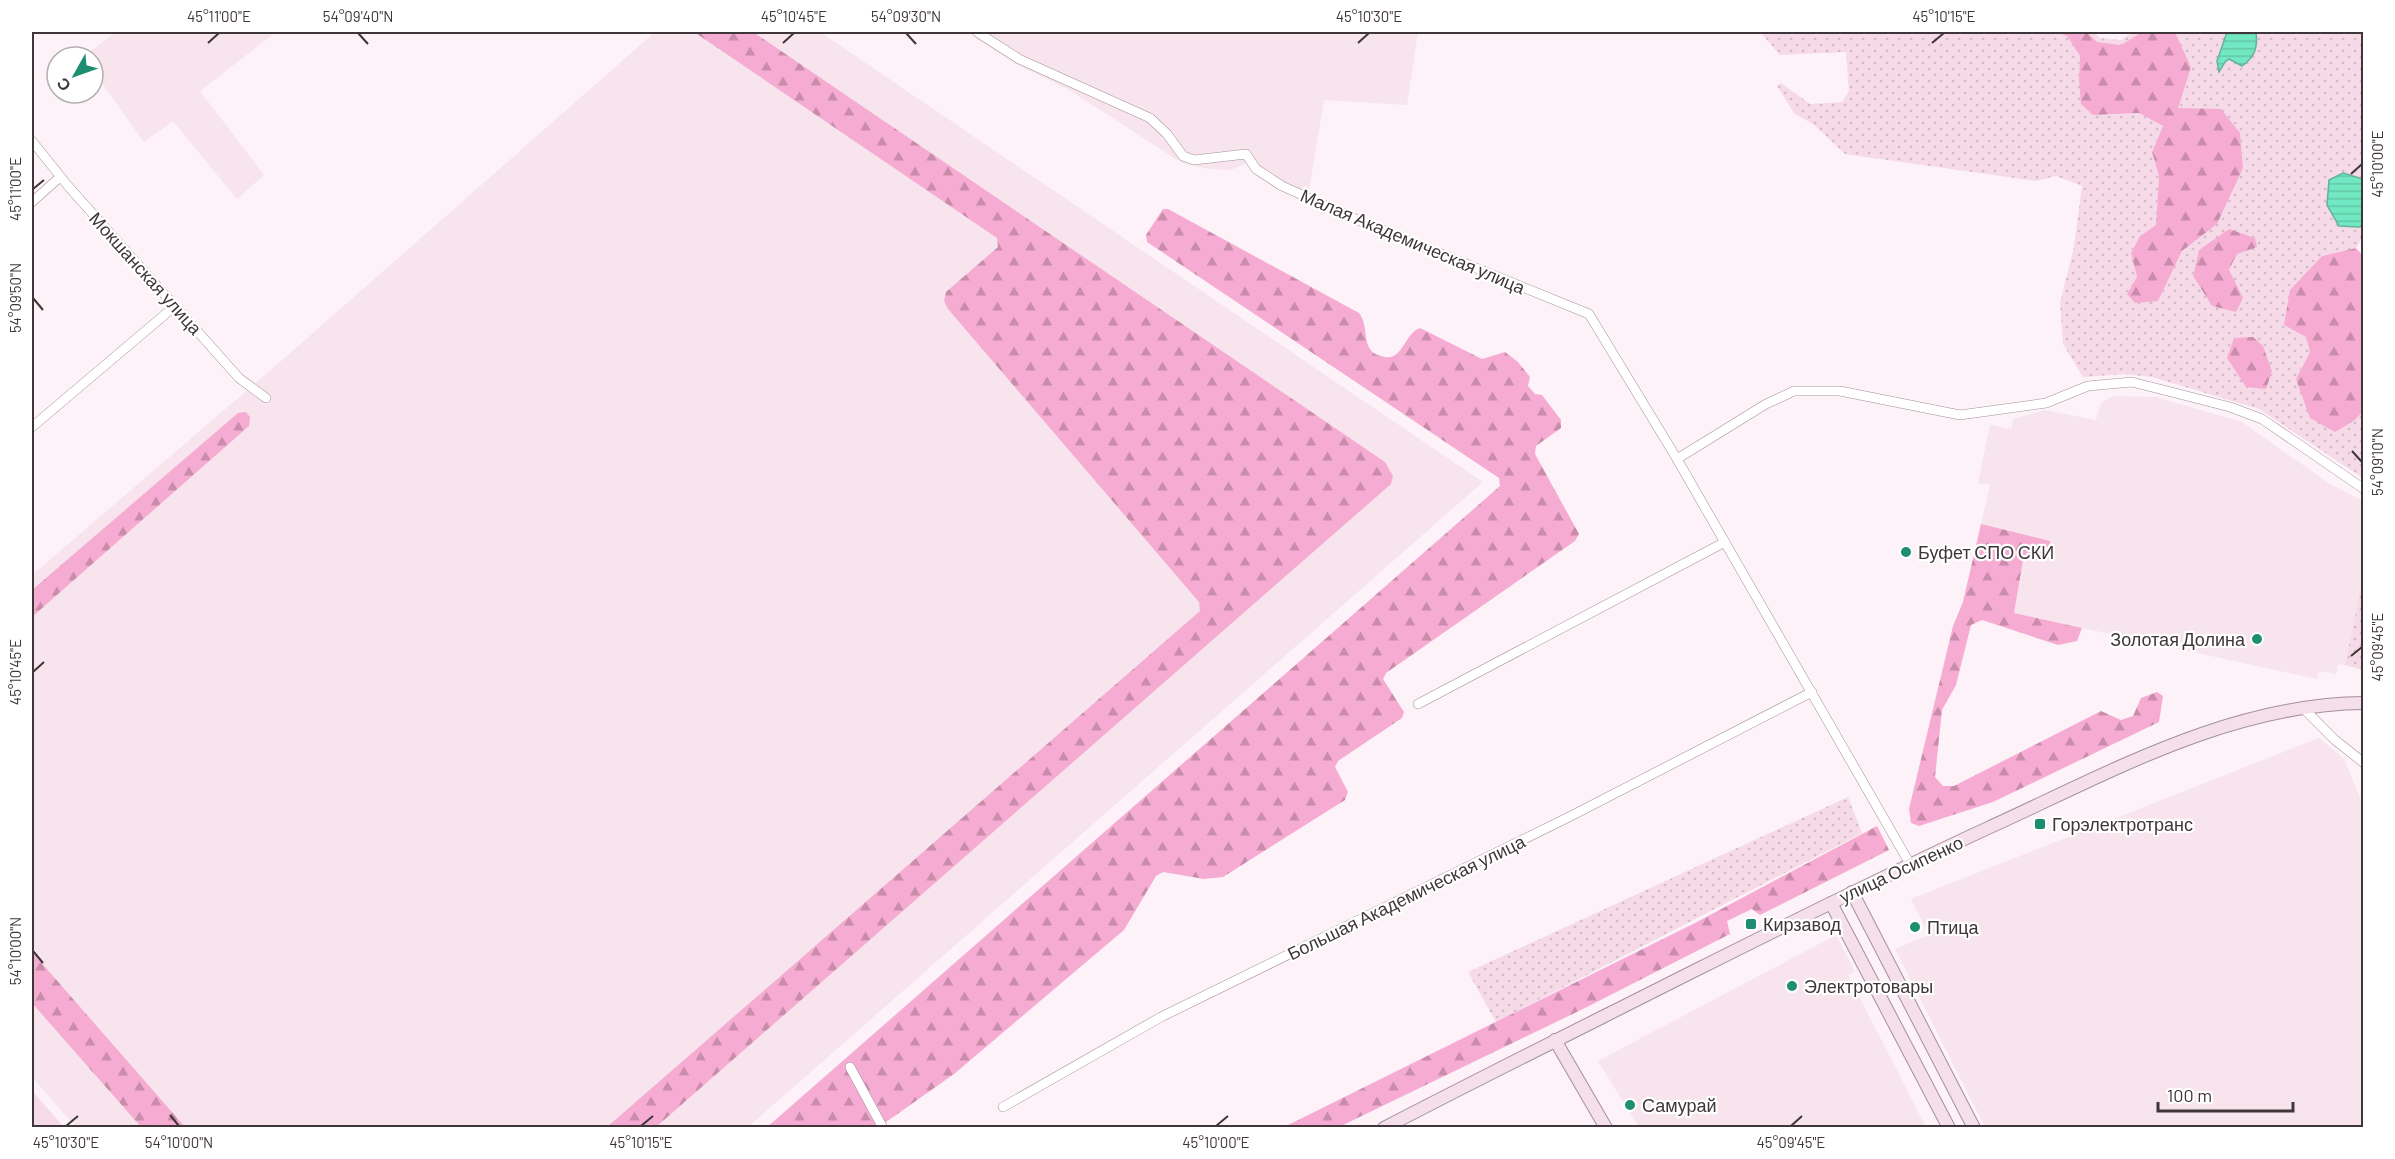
<svg xmlns="http://www.w3.org/2000/svg" width="2395" height="1159" viewBox="0 0 2395 1159" font-family="Barlow,sans-serif">
  <defs>
    <pattern id="grass-dots" width="8" height="8" patternUnits="userSpaceOnUse" patternTransform="scale(1.5)"><rect width="8" height="8" fill="#f6dae7"/><path d="M2 2h.1M6 6h.1" fill="none" stroke="#d4bcc7" stroke-width="1.8" stroke-linecap="round"/></pattern>
    <pattern id="forest-firs" width="22" height="20" patternUnits="userSpaceOnUse" patternTransform="scale(1.5)"><rect width="22" height="20" fill="#f6acd2"/><path d="M5 1l3.5 6h-7zM16 11l3.5 6h-7z" fill="#c98dab"/></pattern>
    <pattern id="water-rules" width="6" height="5" patternUnits="userSpaceOnUse" patternTransform="scale(1.5)"><rect width="6" height="5" fill="#71e8c1"/><path d="M0 2.5h6" fill="none" stroke="#63c8a7"/></pattern>
  </defs>
  <rect width="100%" height="100%" fill="#fcf2f7"/>
  <!-- built -->
  <g fill="#f7e4ed">
    <path d="M116 32H276L200 91 264 175 237 199 173 121 144 142 93 70V57L84 56Z"/>
    <path d="M655 32H820L1483 482 748 1127H76L32 1077V575L271 370Z"/>
    <path d="M978 32H1418L1407 105 1324 100 1308 197 1250 161 1231 170 1209 169 1182 163 1071 91 1018 65 977 39Z"/>
    <path d="M2113 396 2156 397 2242 422 2330 484 2363 501V577L2345 665 2338 664 2336 674 2319 671 2317 679 1963 602 1990 485 1978 483 1990 425 2011 429 2013 419 2044 410 2096 420 2101 403Z"/>
    <path d="M2319 738 2344 759 2363 805V1127H1985L1895 949 1929 935 1911 899Z"/>
    <path d="M1836 935 1855 972 1848 975 1926 1127H1639L1598 1061Z"/>
  </g>
  <!-- grass -->
  <g fill="url(#grass-dots)" fill-rule="evenodd">
    <path d="M1760 32H2056L2067 36 2080 56 2079 79 2093 115 2139 113 2163 126 2152 152 2159 176 2156 225 2140 236 2131 253 2137 277 2158 301 2182 251 2217 223 2177 108 2191 67 2175 32H2227L2217 61 2225 62 2257 44 2256 32H2363V179L2343 173 2360 227 2363 224V237L2356 248 2322 256 2306 337 2310 352 2296 379 2355 420 2363 410V478L2259 409 2152 377 2124 374 2083 377 2063 344 2060 303 2074 247 2082 186 2056 176 2036 181 1845 154 1813 124 1794 113 1777 86 1781 83 1810 104 1842 102 1849 91 1846 52 1780 55ZM2199 250 2237 254 2212 306 2193 276Z"/>
    <path d="M2087 32H2094L2100 38 2121 40 2133 32H2142L2121 45 2097 42Z"/>
    <path d="M2363 577 2364 670H2363L2345 665Z"/>
    <path d="M1848 797 1862 833 1496 1022 1468 972Z"/>
  </g>
  <!-- forest -->
  <g fill="url(#forest-firs)">
    <path d="M694 32H753L1385 462 1393 476 1391 484 656 1127H607L1200 611 1199 602 948 309 944 301 946 292 998 247 997 238Z"/>
    <path d="M2056 32H2087L2097 42 2121 45 2142 32H2175L2191 67 2178 108 2221 109 2240 133 2243 168 2217 224 2182 251 2158 301 2135 303 2127 294 2137 277 2131 253 2140 236 2156 225 2159 176 2152 152 2163 126 2139 113 2093 115 2081 104 2079 79 2080 56 2067 36Z"/>
    <path d="M1163 209H1168L1359 313C1368 325 1363 338 1370 349 1373 353 1376 355 1381 356 1403 364 1403 334 1420 328L1482 359 1505 352 1518 362 1530 377 1528 386 1535 394 1542 395 1561 420V428L1536 446 1535 454 1579 534 1575 541 1386 673 1383 679 1404 712 1402 718 1338 761 1335 767 1348 792 1345 800 1223 877 1204 879 1163 872 1156 876 1124 930 954 1074 879 1127 766 1128 1500 486 1499 478 1147 242 1146 235Z"/>
    <path d="M2229 229 2255 238 2257 247 2237 254 2229 270 2243 298 2236 312 2212 306 2193 276 2199 250Z"/>
    <path d="M2356 248 2364 257V410L2355 420 2335 432 2310 418 2296 379 2310 352 2306 337 2284 325 2290 290 2322 256Z"/>
    <path d="M2253 337 2263 346 2272 371 2266 389 2246 387 2227 358 2234 338Z"/>
    <path d="M246 412 250 417 249 426 32 617V590L238 413Z"/>
    <path d="M1981 524 2050 541V550L2036 560H2023L2014 613 2082 628 2077 641 2058 645 1982 620 1971 625 1956 685 1942 710 1935 777 1943 786H1954L2101 711 2121 720 2133 716 2141 698 2157 692 2163 696 2159 722 1993 802 1919 826 1911 823 1909 809 1953 626 1963 602Z"/>
    <path d="M1877 826 1889 850 1760 915 1752 909 1727 921 1730 934 1587 1007 1339 1127H1284L1695 923Z"/>
    <path d="M32 952 185 1127H141L32 1003Z"/>
  </g>
  <!-- green -->
  <path fill="#f6dae7" d="M32 1091 64 1127H32Z"/>
  <!-- water -->
  <g fill="url(#water-rules)" stroke="#62b398" stroke-width="1.5">
    <path d="M2227 32H2256C2258 47 2255 57 2242 66L2229 59 2225 62 2219 72 2217 61Z"/>
    <path d="M2343 173 2363 179V224L2360 227 2339 226 2327 205 2329 180Z"/>
  </g>
  <g fill="none" stroke-linecap="round" stroke-linejoin="round">
    <!-- street casing -->
    <g stroke="#a5909a" stroke-width="10">
      <g id="street">
        <path d="M977 32 1019 59 1150 118 1167 134 1183 156 1194 160 1246 154 1256 169 1282 186 1358 220 1589 314 1677 459 1910 864"/>
        <path d="M32 141 68 186 239 378 266 398"/>
        <path d="M32 202 60 177"/>
        <path d="M32 427 175 306"/>
        <path d="M1677 459 1766 404 1794 391H1840L1960 415 2046 403 2088 386 2132 382 2230 407 2262 419 2364 489"/>
        <path d="M1418 704 1725 542"/>
        <path d="M2303 708 2335 740 2364 763"/>
        <path d="M850 1067 883 1128"/>
        <path d="M1003 1107 1161 1017 1567 818 1812 692"/>
      </g>
    </g>
    <!-- secondary casing -->
    <g stroke="#a5909a" stroke-width="14">
      <g id="secondary">
        <path d="M1852 892 1974 1128"/>
        <path d="M1831 903 1949 1128"/>
        <path d="M1555 1040 1606 1128"/>
        <path d="M1384 1128C1486 1075 1589 1024 1692 972 1790 923 1888 874 1988 828 2107 774 2229 704 2364 703"/>
      </g>
    </g>
    <!-- street -->
    <use href="#street" stroke="#fff" stroke-width="9"/>
    <!-- secondary -->
    <use href="#secondary" stroke="#f4dfea" stroke-width="12"/>
  </g>
  <!-- ticks -->
  <path fill="none" stroke="#3f363a" stroke-width="2" d="M358 33 368 44M906 33 916 44M208 43 219 33M783 43 794 33M1358 43 1369 33M1932 43 1944 33M2351 174 2362 164M33 189 44 180M33 298 43 310M2352 451 2362 462M2351 656 2362 647M33 672 44 662M33 951 43 963M170 1115 179 1126M66 1126 78 1116M641 1126 653 1116M1216 1126 1228 1116M1791 1126 1802 1116"/>
  <!-- markers -->
  <g fill="#1d8e6f" stroke="#fff" stroke-width="2">
    <circle cx="1906" cy="552" r="6"/>
    <circle cx="2257" cy="639" r="6"/>
    <rect x="2034" y="818" width="12" height="12" rx="3"/>
    <rect x="1745" y="918" width="12" height="12" rx="3"/>
    <circle cx="1915" cy="927" r="6"/>
    <circle cx="1792" cy="986" r="6"/>
    <circle cx="1630" cy="1105" r="6"/>
  </g>
  <g text-anchor="middle" dominant-baseline="central" stroke-width="4.5" stroke-linejoin="round" paint-order="stroke">
    <!-- street labels -->
    <g font-size="18" fill="#3f363a" stroke="#fff">
      <text transform="translate(1413 241) rotate(23)">Малая Академическая улица</text>
      <text transform="translate(146 273) rotate(48)">Мокшанская улица</text>
      <text transform="translate(1901 869) rotate(-25)">улица Осипенко</text>
      <text transform="translate(1406 897) rotate(-26)">Большая Академическая улица</text>
    </g>
    <!-- poi labels -->
    <g font-size="18" fill="#3f363a" stroke="#fff" text-anchor="start">
      <text x="1918" y="552">Буфет СПО СКИ</text>
      <text x="2245" y="639" text-anchor="end">Золотая Долина</text>
      <text x="2052" y="824">Горэлектротранс</text>
      <text x="1763" y="924">Кирзавод</text>
      <text x="1927" y="927">Птица</text>
      <text x="1804" y="986">Электротовары</text>
      <text x="1642" y="1105">Самурай</text>
    </g>
  </g>
  <!-- border -->
  <rect width="2395" height="1159" fill="none" stroke="#ffffff" stroke-width="66"/>
  <!-- north arrow -->
  <g transform="translate(75 75) rotate(230)"><circle r="28" fill="#ffffff" stroke="#b2afb0" stroke-width="1.5"/>
  <path d="M0-4.5L10 22L0 15L-10 22Z" fill="#1d8e6f"/>
  <text y="-9" font-size="16" font-weight="bold" text-anchor="middle" fill="#3f363a">С</text>
  </g>
  <!-- scale -->
  <path d="M2158 1102v9h135v-9" fill="none" stroke="#3f363a" stroke-width="3"/>
  <text x="2167" y="1102" font-size="18" fill="#3f363a" stroke="#ffffff" stroke-width="4.5" paint-order="stroke">100 m</text>
  <rect x="33" y="33" width="2329" height="1093" fill="none" stroke="#3f363a" stroke-width="2"/>
  <g font-size="15" text-anchor="middle" fill="#3f363a">
    <text x="219" y="22">45°11'00"E</text>
    <text x="358" y="22">54°09'40"N</text>
    <text x="794" y="22">45°10'45"E</text>
    <text x="906" y="22">54°09'30"N</text>
    <text x="1369" y="22">45°10'30"E</text>
    <text x="1944" y="22">45°10'15"E</text>
    <text transform="translate(2378 164) rotate(-90)" y="5">45°10'00"E</text>
    <text transform="translate(16 189) rotate(-90)" y="5">45°11'00"E</text>
    <text transform="translate(16 298) rotate(-90)" y="5">54°09'50"N</text>
    <text transform="translate(2378 462) rotate(-90)" y="5">54°09'10"N</text>
    <text transform="translate(2378 647) rotate(-90)" y="5">45°09'45"E</text>
    <text transform="translate(16 672) rotate(-90)" y="5">45°10'45"E</text>
    <text transform="translate(16 951) rotate(-90)" y="5">54°10'00"N</text>
    <text x="66" y="1148">45°10'30"E</text>
    <text x="179" y="1148">54°10'00"N</text>
    <text x="641" y="1148">45°10'15"E</text>
    <text x="1216" y="1148">45°10'00"E</text>
    <text x="1791" y="1148">45°09'45"E</text>
  </g>
</svg>
